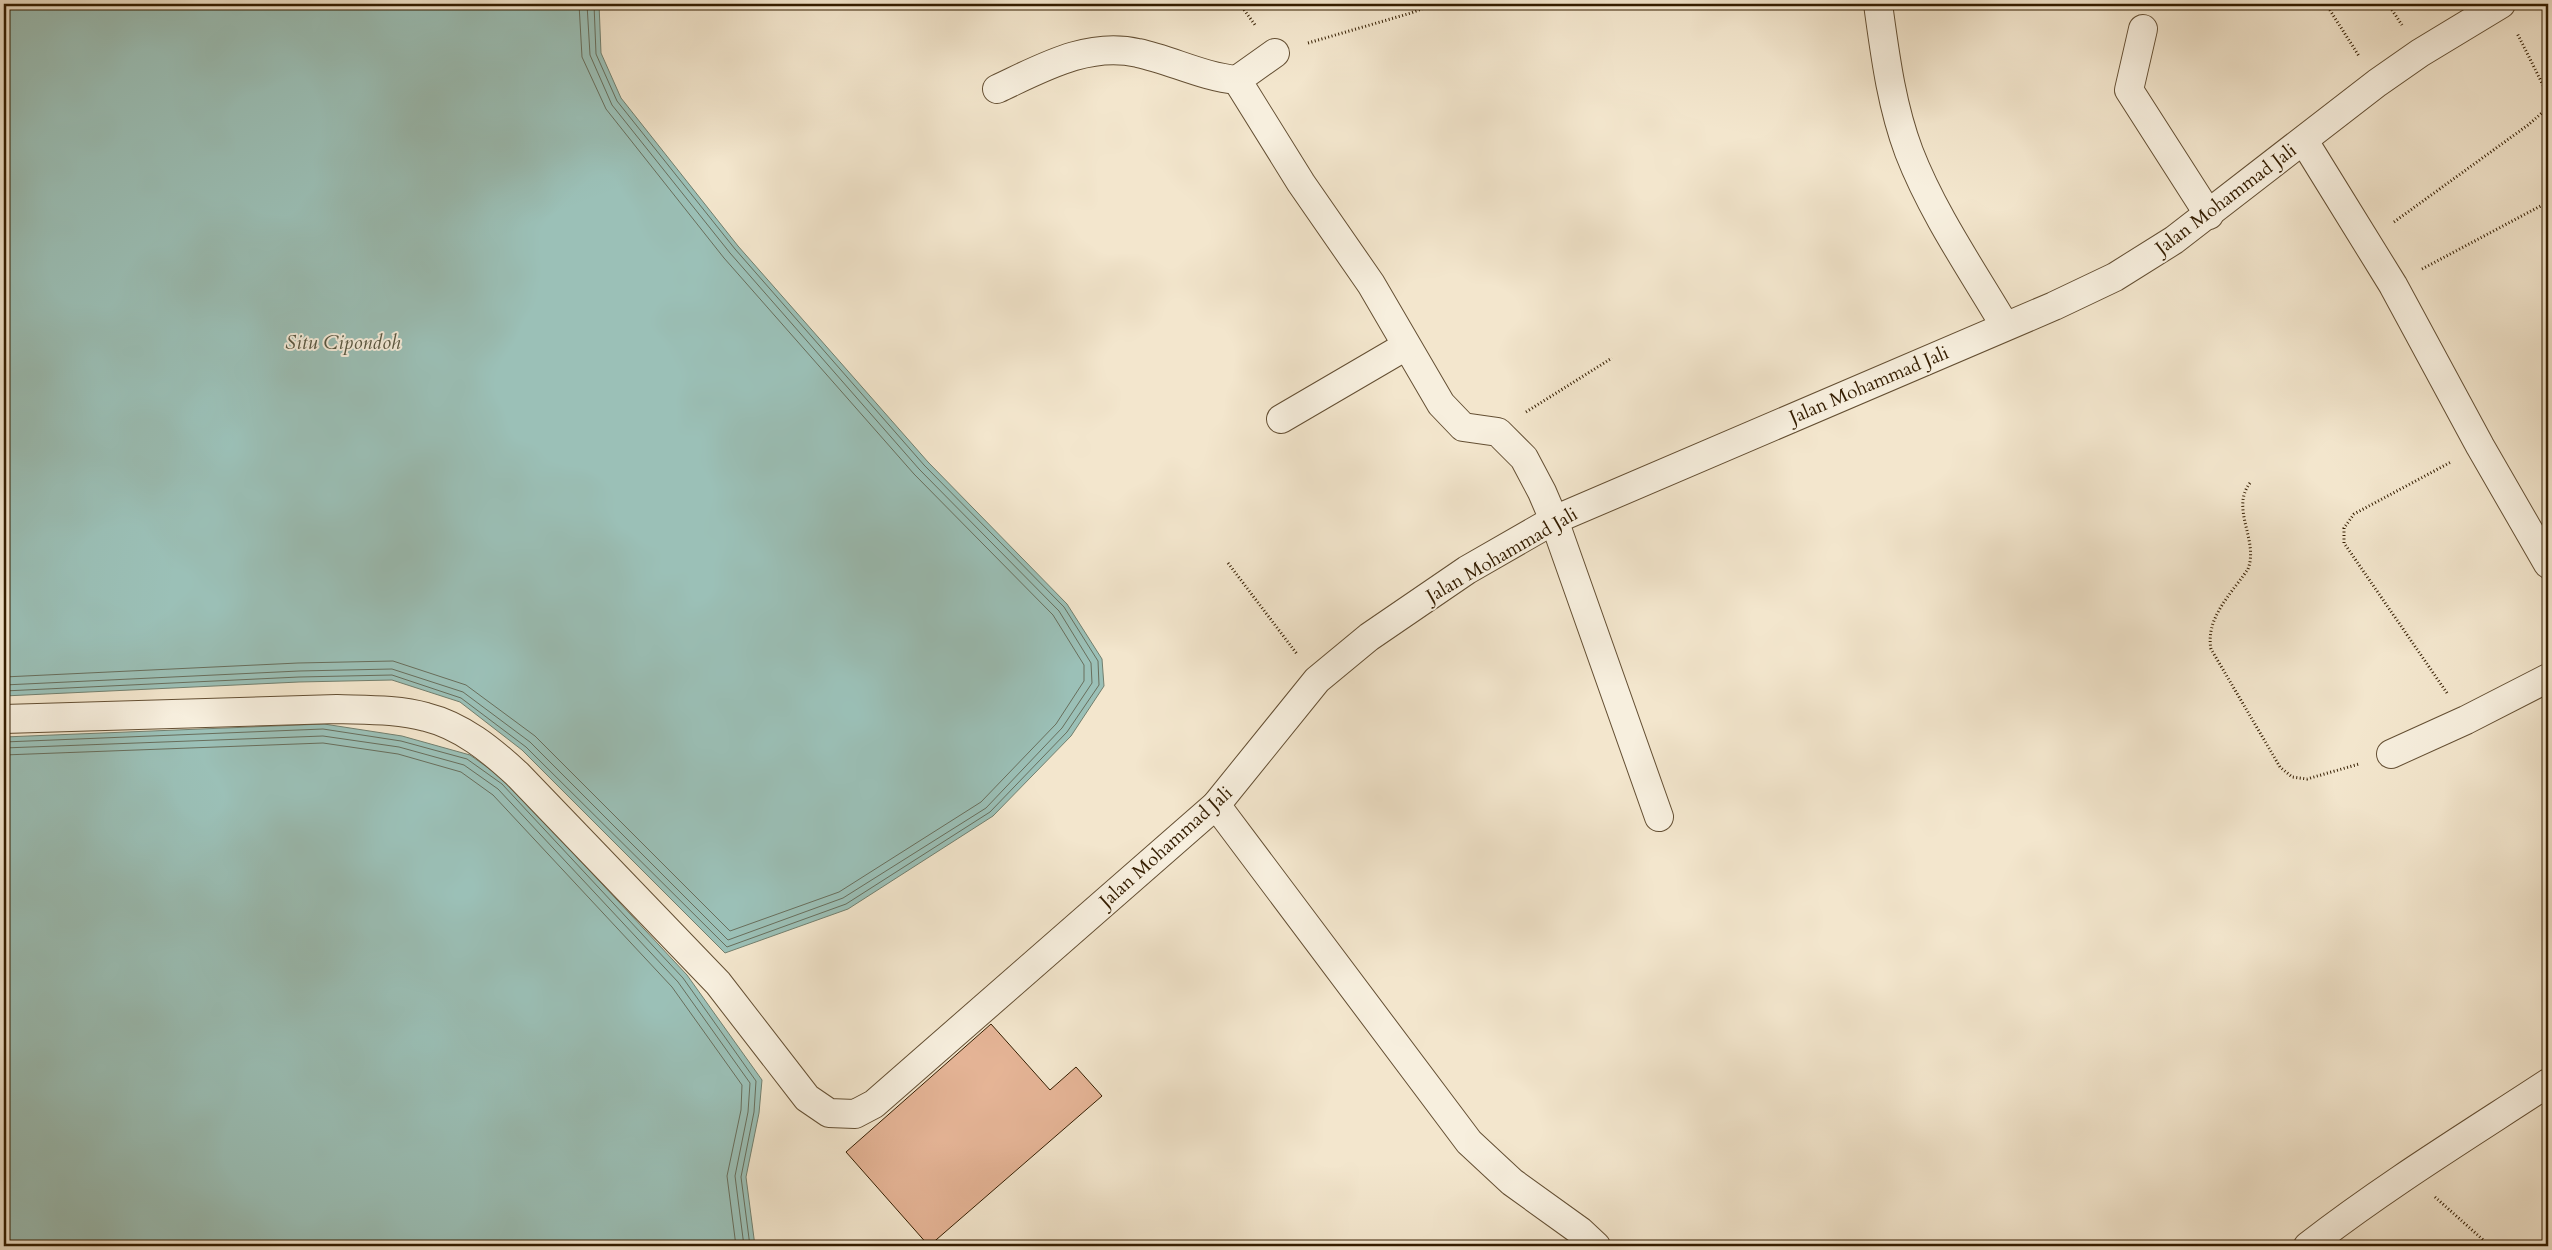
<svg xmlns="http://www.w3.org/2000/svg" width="2552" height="1250" viewBox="0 0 2552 1250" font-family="Cardo,serif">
  <rect width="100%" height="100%" fill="#f3e6cd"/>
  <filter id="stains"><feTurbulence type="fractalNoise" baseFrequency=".004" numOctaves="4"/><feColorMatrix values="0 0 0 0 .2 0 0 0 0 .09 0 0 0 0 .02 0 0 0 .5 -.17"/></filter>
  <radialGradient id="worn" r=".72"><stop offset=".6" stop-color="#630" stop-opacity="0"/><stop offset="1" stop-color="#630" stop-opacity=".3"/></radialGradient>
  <!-- water -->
  <g fill="#9bc0b7" stroke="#727f6e">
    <path d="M4 4H599L601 53 621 98 738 246 928 462 1067 604 1102 659 1104 686 1071 736 993 816 848 909 725 953 522 750 460 702 392 680 299 682 4 696Z"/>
    <path d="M324 724 402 736 470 755 505 780 687 975 762 1080 759 1113 746 1177 755 1246H4V737Z"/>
  </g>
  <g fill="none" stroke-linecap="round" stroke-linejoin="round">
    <!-- shore -->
    <g stroke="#686e5c" stroke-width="1">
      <path d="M4 677 298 663 393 661 466 685 535 736 730 931 839 892 981 802 1056 724 1084 681V665L1053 615 914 474 724 258 606 109 582 57 579 4"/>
      <path d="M4 685 299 671 392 669 463 692 530 742 728 940 843 898 986 808 1062 728 1092 683 1091 663 1059 611 919 469 730 253 612 105 590 55 587 4"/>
      <path d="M4 691 299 677 392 675 461 698 526 747 727 947 846 904 990 812 1067 732 1099 685 1098 661 1064 607 924 465 735 249 617 101 596 54 594 4"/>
      <path d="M4 742 323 729 401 741 467 759 502 784 683 978 756 1081 754 1112 741 1177 750 1246"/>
      <path d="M4 748 323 736 399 747 464 765 498 789 678 982 750 1083 748 1112 735 1176 744 1246"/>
      <path d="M4 755 323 743 398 754 461 772 493 795 672 987 742 1085 741 1110 727 1176 736 1246"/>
    </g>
  </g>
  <!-- building -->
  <path fill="#e5b496" stroke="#341d00" d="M991 1024 1050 1090 1076 1067 1102 1096 929 1246 846 1152Z"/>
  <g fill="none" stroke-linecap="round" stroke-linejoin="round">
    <!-- street casing -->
    <g stroke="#644f33" stroke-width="30">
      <g id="street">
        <path d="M1878 4C1885 54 1891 104 1909 152 1933 214 1972 270 2005 326"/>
        <path d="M2143 29 2129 90 2209 215"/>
        <path d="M1275 53 1237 80 1301 183 1371 284 1441 404 1463 427 1498 432 1524 458 1542 492 1554 520 1659 817"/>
        <path d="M997 89C1040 69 1088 41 1138 53 1171 60 1203 77 1237 80"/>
        <path d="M2304 141 2393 285 2480 446 2548 564"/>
        <path d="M1281 419 1406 346"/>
        <path d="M4 719 337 709C366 710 398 709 426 717 462 726 491 750 517 774L718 983 807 1098 829 1113 855 1114 874 1104 1216 805 1317 680 1369 637 1467 570 1554 520 2054 306 2115 277 2174 240 2377 83 2420 53 2501 4"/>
        <path d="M2391 754 2466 720 2548 678"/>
        <path d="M1216 805 1469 1142 1512 1182 1580 1231 1596 1246"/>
        <path d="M2308 1246C2384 1187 2467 1136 2548 1083"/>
      </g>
    </g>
    <!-- path -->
    <g stroke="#341d00" stroke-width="3" stroke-dasharray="1 2.5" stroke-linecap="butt">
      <path d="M1240 4 1255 25"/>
      <path d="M2326 4 2359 56"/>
      <path d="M2388 4 2402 25"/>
      <path d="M1308 43 1411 13 1434 4"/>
      <path d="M2394 222 2528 125 2543 112 2548 95 2517 33"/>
      <path d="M2422 269 2548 202"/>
      <path d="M1526 412 1612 358"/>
      <path d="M2250 483C2230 509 2259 540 2248 569 2232 593 2205 618 2211 649L2280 767 2292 777 2307 779 2359 764"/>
      <path d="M1228 563 1297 654"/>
      <path d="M2447 693 2344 543V528L2354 514 2451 462"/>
      <path d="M2435 1197 2490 1246"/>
    </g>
    <!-- street -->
    <use href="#street" stroke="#f7efde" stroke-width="28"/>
  </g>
  <g text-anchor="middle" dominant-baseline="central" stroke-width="4" stroke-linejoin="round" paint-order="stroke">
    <!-- street labels -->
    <g font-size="19" fill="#341d00" stroke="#f7efde">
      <text transform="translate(2226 199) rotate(-37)">Jalan Mohammad Jali</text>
      <text transform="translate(1869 385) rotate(-23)">Jalan Mohammad Jali</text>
      <text transform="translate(1502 555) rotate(-30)">Jalan Mohammad Jali</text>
      <text transform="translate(1166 847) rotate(-42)">Jalan Mohammad Jali</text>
    </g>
    <!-- water labels -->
    <g font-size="20" font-style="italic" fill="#585640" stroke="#f7efde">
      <text x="343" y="342">Situ Cipondoh</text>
    </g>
  </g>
  <!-- margin -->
  <rect width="2552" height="1250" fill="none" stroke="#f3e6cd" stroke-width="20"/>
  <rect x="5" y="5" width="2542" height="1240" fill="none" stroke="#341d00" stroke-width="2.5"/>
  <rect x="10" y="10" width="2532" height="1230" fill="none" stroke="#341d00"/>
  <rect width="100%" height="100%" filter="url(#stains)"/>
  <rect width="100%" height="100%" fill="url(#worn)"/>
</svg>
